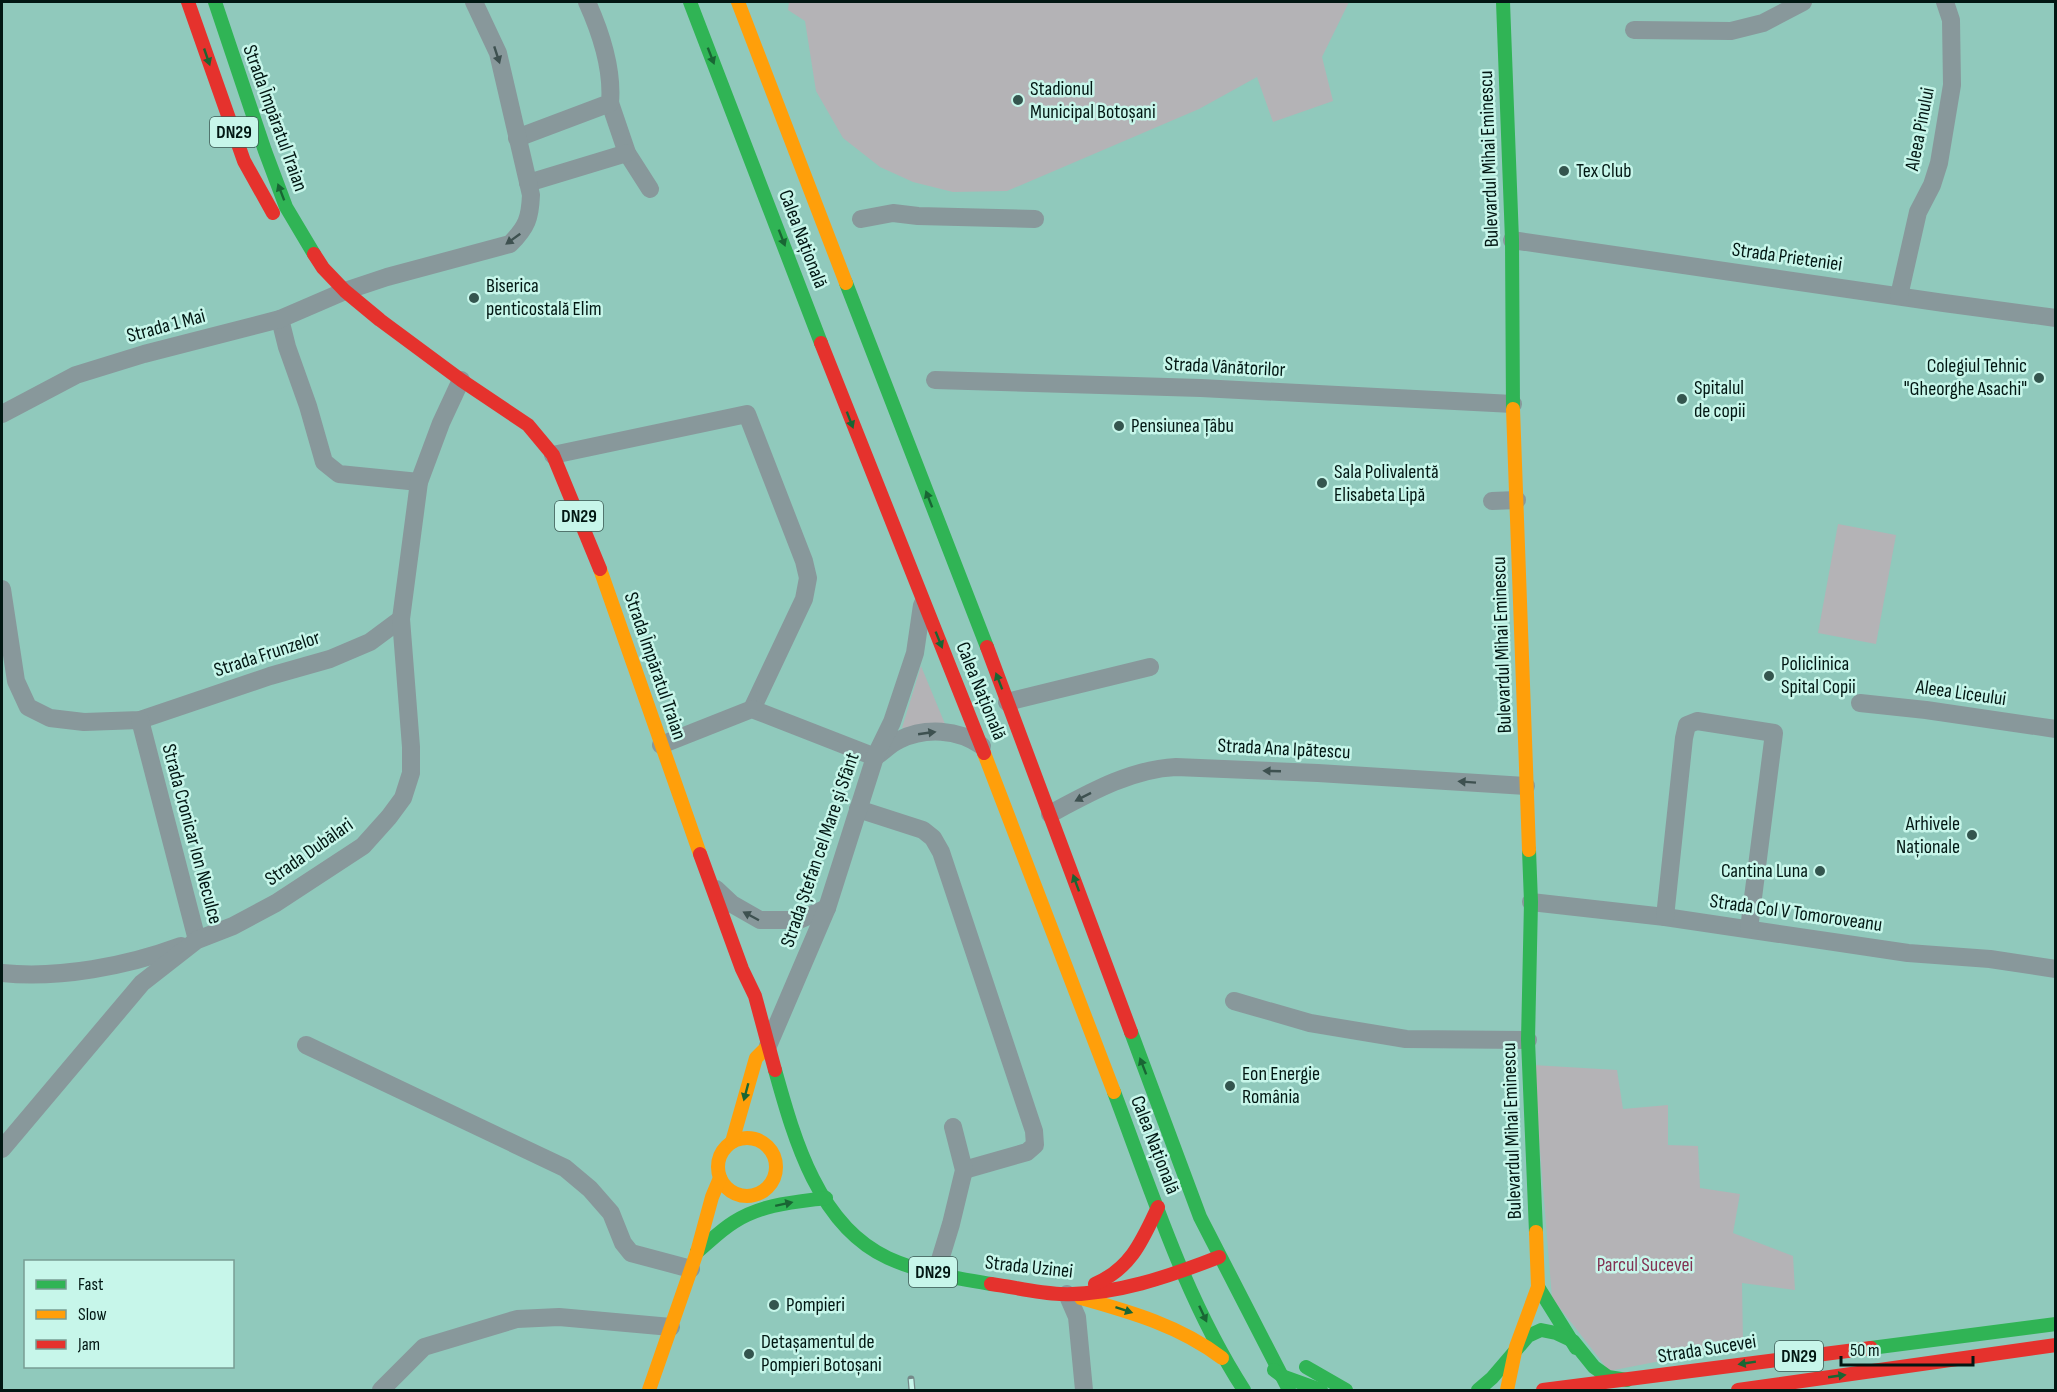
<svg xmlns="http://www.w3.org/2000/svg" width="2057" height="1392" viewBox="0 0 2057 1392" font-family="'Sofia Sans Condensed',sans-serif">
  <rect width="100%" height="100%" fill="#90c9bc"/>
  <!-- green -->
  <g fill="#b4b3b6">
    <path d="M789 2H1349L1322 57 1333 101 1273 122 1257 77 1199 109 1007 191 953 192 913 182 880 167 843 138 816 91 805 21 788 10Z"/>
    <path d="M1838 524 1896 535 1876 644 1818 633Z"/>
    <path d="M921 666 945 724 902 728Z"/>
    <path d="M1533 1065 1617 1070 1623 1109 1668 1105V1145L1698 1146 1700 1188 1740 1194 1733 1233 1793 1256 1795 1290 1742 1283 1743 1345 1609 1371 1552 1298Z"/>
  </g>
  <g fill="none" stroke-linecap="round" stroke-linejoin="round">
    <!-- street -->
    <g stroke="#88989b" stroke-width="18">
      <path d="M1634 30 1731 31 1763 23 1803 2"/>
      <path d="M610 103 627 153 650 189"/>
      <path d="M517 138 610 103C613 69 601 33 587 2"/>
      <path d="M528 183 627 153"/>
      <path d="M861 219 893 213 918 216 1035 219"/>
      <path d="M1512 240 1944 303 2056 318"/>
      <path d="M1899 296 1918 212 1932 185 1939 163 1952 85 1951 20 1945 2"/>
      <path d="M280 319 287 347 308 406 324 462 339 474 419 482"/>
      <path d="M935 380 1201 388 1513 404"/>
      <path d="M2 414 76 375 144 354 280 319 345 291 387 277 510 244C527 227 530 218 531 195L498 53 474 2"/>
      <path d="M553 455 747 414 804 561 808 578 804 599 752 709"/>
      <path d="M1492 501 1517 500"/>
      <path d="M2 589 16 681 28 707 50 718 84 722 140 720 270 676 330 659 370 642 401 619"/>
      <path d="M1007 702 1150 667"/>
      <path d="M1860 703 1926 710 2056 729"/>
      <path d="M140 720 197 940"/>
      <path d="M661 745 752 709 875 757C883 752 890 744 899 740 925 727 958 729 982 746"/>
      <path d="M858 809 923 830 933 838 941 852 1034 1131 1035 1145 1027 1152 964 1170"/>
      <path d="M1050 814C1089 793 1131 769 1176 767L1318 773 1526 786"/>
      <path d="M716 889 732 904 760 920H799L827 908"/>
      <path d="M1531 902 1665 917 1908 953 1990 959 2056 969"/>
      <path d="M1665 917 1684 738 1687 725 1697 721 1774 733 1749 929"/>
      <path d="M2 973C59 979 127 966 181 946"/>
      <path d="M1234 1001 1310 1023 1406 1039 1528 1040"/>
      <path d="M306 1045 565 1168 590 1189 611 1213 623 1243 631 1253 691 1269"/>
      <path d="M768 1046 827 908 875 757 892 722 915 653 922 605"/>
      <path d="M2 1149 142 983 197 940 233 926 276 903 363 846 389 817 403 798 411 773V747L401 619 419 482 441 423 461 380"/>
      <path d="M936 1273 951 1224 964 1170 953 1127"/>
      <path d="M1067 1294 1077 1317 1084 1390"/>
      <path d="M381 1390 424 1347 517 1319 559 1317 671 1327"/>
    </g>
    <!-- fast -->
    <g stroke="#30b455" stroke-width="14">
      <path d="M215 2 265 151 286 207 314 254"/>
      <path d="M690 2 821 343"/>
      <path d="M1503 2 1512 240 1513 409"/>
      <path d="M846 283 987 647"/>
      <path d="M1529 850 1531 902 1528 1040 1536 1232"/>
      <path d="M1131 1032 1200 1217 1289 1390"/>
      <path d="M775 1070C794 1138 818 1226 888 1258 921 1273 956 1278 991 1284"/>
      <path d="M1114 1092C1152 1192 1185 1299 1244 1390"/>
      <path d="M697 1252C709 1242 721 1230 734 1222 762 1204 795 1202 826 1198"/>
      <path d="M1538 1287 1576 1348"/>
      <path d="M1871 1348 2056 1324"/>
      <path d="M1306 1367 1346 1390"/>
      <path d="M1274 1370 1282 1376 1321 1390"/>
      <path d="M1478 1390 1492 1378 1528 1336 1541 1330 1556 1333 1573 1341 1594 1367 1608 1377 1627 1380"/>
    </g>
    <!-- slow -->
    <g stroke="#ff9f0a" stroke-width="14">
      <path d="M738 2 846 283"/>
      <path d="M1513 409 1529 850"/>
      <path d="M600 569 700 854"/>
      <path d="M984 753 1114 1092"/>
      <circle cx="747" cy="1167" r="29"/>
      <path d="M732 1142 756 1058 768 1046"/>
      <path d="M1081 1298C1131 1312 1180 1326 1222 1358"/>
      <path d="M649 1390 697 1252 712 1197 720 1178"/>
      <path d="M1507 1390 1516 1347 1538 1287 1536 1232"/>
    </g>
    <!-- jam -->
    <g stroke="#e5322d" stroke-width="14">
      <path d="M188 2 244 161 273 213"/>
      <path d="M314 254 323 268 345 291 380 320 461 380 528 425 553 455 600 569"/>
      <path d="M821 343 984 753"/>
      <path d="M987 647 1131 1032"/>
      <path d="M700 854 742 969 755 996 775 1070"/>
      <path d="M991 1284C1014 1287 1037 1293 1060 1294 1114 1296 1170 1276 1219 1257"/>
      <path d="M1095 1284C1131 1268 1142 1241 1158 1207"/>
      <path d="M1543 1390 1871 1348"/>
      <path d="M1738 1390 2056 1345"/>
    </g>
    <!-- rail casing -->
    <g stroke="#758989" stroke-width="7">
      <path id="rail" d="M911 1379 912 1390"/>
    </g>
    <!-- rail -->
    <use href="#rail" stroke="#c7f6ea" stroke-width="4.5" stroke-dasharray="14" stroke-linecap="butt"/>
  </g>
  <!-- one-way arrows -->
  <defs><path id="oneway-solid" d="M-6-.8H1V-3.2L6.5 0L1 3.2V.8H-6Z" transform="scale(1.5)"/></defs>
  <g fill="#3e5150">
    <use href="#oneway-solid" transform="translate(497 55) rotate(72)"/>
    <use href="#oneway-solid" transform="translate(513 239) rotate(144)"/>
    <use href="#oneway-solid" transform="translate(927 733) rotate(-8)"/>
    <use href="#oneway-solid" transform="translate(1272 771) rotate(-178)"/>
    <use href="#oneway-solid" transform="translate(1467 782) rotate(-176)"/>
    <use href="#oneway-solid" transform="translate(1083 797) rotate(153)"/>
    <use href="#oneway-solid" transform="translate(751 916) rotate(-152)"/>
  </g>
  <g fill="#196634">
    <use href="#oneway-solid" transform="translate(711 56) rotate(69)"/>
    <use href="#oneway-solid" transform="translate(207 57) rotate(71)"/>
    <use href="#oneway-solid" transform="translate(281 192) rotate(-111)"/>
    <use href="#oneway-solid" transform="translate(782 238) rotate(69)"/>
    <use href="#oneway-solid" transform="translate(850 420) rotate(69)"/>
    <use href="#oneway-solid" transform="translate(929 499) rotate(-111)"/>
    <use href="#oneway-solid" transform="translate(939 640) rotate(68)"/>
    <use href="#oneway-solid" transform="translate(999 681) rotate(-111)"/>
    <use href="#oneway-solid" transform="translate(1076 883) rotate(-110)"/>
    <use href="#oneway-solid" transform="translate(1143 1066) rotate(-111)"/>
    <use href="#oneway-solid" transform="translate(746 1092) rotate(105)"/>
    <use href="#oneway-solid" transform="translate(784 1204) rotate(-12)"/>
    <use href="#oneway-solid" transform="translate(1124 1310) rotate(18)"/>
    <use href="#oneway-solid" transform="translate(1203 1314) rotate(65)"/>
    <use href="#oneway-solid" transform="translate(1747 1363) rotate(171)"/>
    <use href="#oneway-solid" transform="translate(1837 1376) rotate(-8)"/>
  </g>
  <!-- markers -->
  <g fill="#34554e" stroke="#c7f6ea" stroke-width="2">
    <circle cx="1018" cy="100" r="6"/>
    <circle cx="1564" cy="171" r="6"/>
    <circle cx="474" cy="298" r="6"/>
    <circle cx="2039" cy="378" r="6"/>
    <circle cx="1682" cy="399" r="6"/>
    <circle cx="1119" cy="426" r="6"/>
    <circle cx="1322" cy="483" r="6"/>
    <circle cx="1769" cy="676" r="6"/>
    <circle cx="1972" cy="835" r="6"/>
    <circle cx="1820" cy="871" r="6"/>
    <circle cx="1230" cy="1086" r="6"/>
    <circle cx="774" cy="1305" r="6"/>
    <circle cx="749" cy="1354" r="6"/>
  </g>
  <g text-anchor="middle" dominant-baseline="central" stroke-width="5" stroke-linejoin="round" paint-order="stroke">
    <!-- shield labels -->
    <g fill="#c7f6ea" stroke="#3d5a54" stroke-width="1.5">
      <rect x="210" y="117" width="48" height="30" rx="4.5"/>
      <rect x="555" y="501" width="48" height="30" rx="4.5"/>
      <rect x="909" y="1257" width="48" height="30" rx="4.5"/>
      <rect x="1775" y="1341" width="48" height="30" rx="4.5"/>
    </g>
    <g font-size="18" font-weight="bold" fill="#021713">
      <text x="234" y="132">DN29</text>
      <text x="579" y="516">DN29</text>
      <text x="933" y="1272">DN29</text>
      <text x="1799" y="1356">DN29</text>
    </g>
    <!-- poi labels -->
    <g font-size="20" fill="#021713" stroke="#c7f6ea" text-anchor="start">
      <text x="1030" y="89">Stadionul<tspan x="1030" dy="23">Municipal Botoșani</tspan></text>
      <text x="1576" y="171">Tex Club</text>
      <text x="486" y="286">Biserica<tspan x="486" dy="23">penticostală Elim</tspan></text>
      <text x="2027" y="366" text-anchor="end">Colegiul Tehnic<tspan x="2027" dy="23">"Gheorghe Asachi"</tspan></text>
      <text x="1694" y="388">Spitalul<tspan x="1694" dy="23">de copii</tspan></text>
      <text x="1131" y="426">Pensiunea Țâbu</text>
      <text x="1334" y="472">Sala Polivalentă<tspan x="1334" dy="23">Elisabeta Lipă</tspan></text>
      <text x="1781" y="664">Policlinica<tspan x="1781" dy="23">Spital Copii</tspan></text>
      <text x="1960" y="824" text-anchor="end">Arhivele<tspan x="1960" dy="23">Naționale</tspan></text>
      <text x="1808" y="871" text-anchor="end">Cantina Luna</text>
      <text x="1242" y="1074">Eon Energie<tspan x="1242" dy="23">România</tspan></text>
      <text x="786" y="1305">Pompieri</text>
      <text x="761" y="1342">Detașamentul de<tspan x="761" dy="23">Pompieri Botoșani</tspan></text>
    </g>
    <!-- street labels -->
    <g font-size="20" fill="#021713" stroke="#c7f6ea">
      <text transform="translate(275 118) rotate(70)">Strada Împăratul Traian</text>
      <text transform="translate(1920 129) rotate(-79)">Aleea Pinului</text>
      <text transform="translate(1489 159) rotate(-92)">Bulevardul Mihai Eminescu</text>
      <text transform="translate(803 239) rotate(69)">Calea Națională</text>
      <text transform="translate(1787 257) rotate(8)">Strada Prieteniei</text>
      <text transform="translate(166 326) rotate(-15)">Strada 1 Mai</text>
      <text transform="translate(1225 367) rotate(3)">Strada Vânătorilor</text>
      <text transform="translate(1502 645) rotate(-92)">Bulevardul Mihai Eminescu</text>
      <text transform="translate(267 654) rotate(-18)">Strada Frunzelor</text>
      <text transform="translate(655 666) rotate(71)">Strada Împăratul Traian</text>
      <text transform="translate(981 691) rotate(68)">Calea Națională</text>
      <text transform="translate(1961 693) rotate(8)">Aleea Liceului</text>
      <text transform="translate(1284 749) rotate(3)">Strada Ana Ipătescu</text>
      <text transform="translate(192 834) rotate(75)">Strada Cronicar Ion Neculce</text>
      <text transform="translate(820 850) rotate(-71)">Strada Ștefan cel Mare și Sfânt</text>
      <text transform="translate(309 852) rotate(-35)">Strada Dubălari</text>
      <text transform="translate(1796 913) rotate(8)">Strada Col V Tomoroveanu</text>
      <text transform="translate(1512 1131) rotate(-92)">Bulevardul Mihai Eminescu</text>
      <text transform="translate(1155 1145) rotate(69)">Calea Națională</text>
      <text transform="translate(1029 1267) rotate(6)">Strada Uzinei</text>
      <text transform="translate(1707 1349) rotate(-9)">Strada Sucevei</text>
    </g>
    <!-- park labels -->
    <g font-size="20" fill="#823252" stroke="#c7f6ea">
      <text x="1645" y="1265">Parcul Sucevei</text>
    </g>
  </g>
  <!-- border -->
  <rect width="2057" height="1392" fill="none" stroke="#021713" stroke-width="6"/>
  <!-- legend -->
  <rect x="24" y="1260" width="210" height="108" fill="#c7f6ea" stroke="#789d94" stroke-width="1.5"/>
  <rect x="36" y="1280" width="30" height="9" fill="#30b455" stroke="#789d94" stroke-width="1.5"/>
  <text x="78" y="1290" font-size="18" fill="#021713">Fast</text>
  <rect x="36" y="1310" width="30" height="9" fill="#ff9f0a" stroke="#789d94" stroke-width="1.5"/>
  <text x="78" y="1320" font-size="18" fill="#021713">Slow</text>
  <rect x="36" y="1340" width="30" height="9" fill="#e5322d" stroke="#789d94" stroke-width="1.5"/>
  <text x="78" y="1350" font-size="18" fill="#021713">Jam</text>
  <!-- scale -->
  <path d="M1841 1356v9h132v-9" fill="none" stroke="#021713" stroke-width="3"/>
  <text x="1850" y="1356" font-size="18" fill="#021713" stroke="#c7f6ea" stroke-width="4.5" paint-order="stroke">50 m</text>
</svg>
